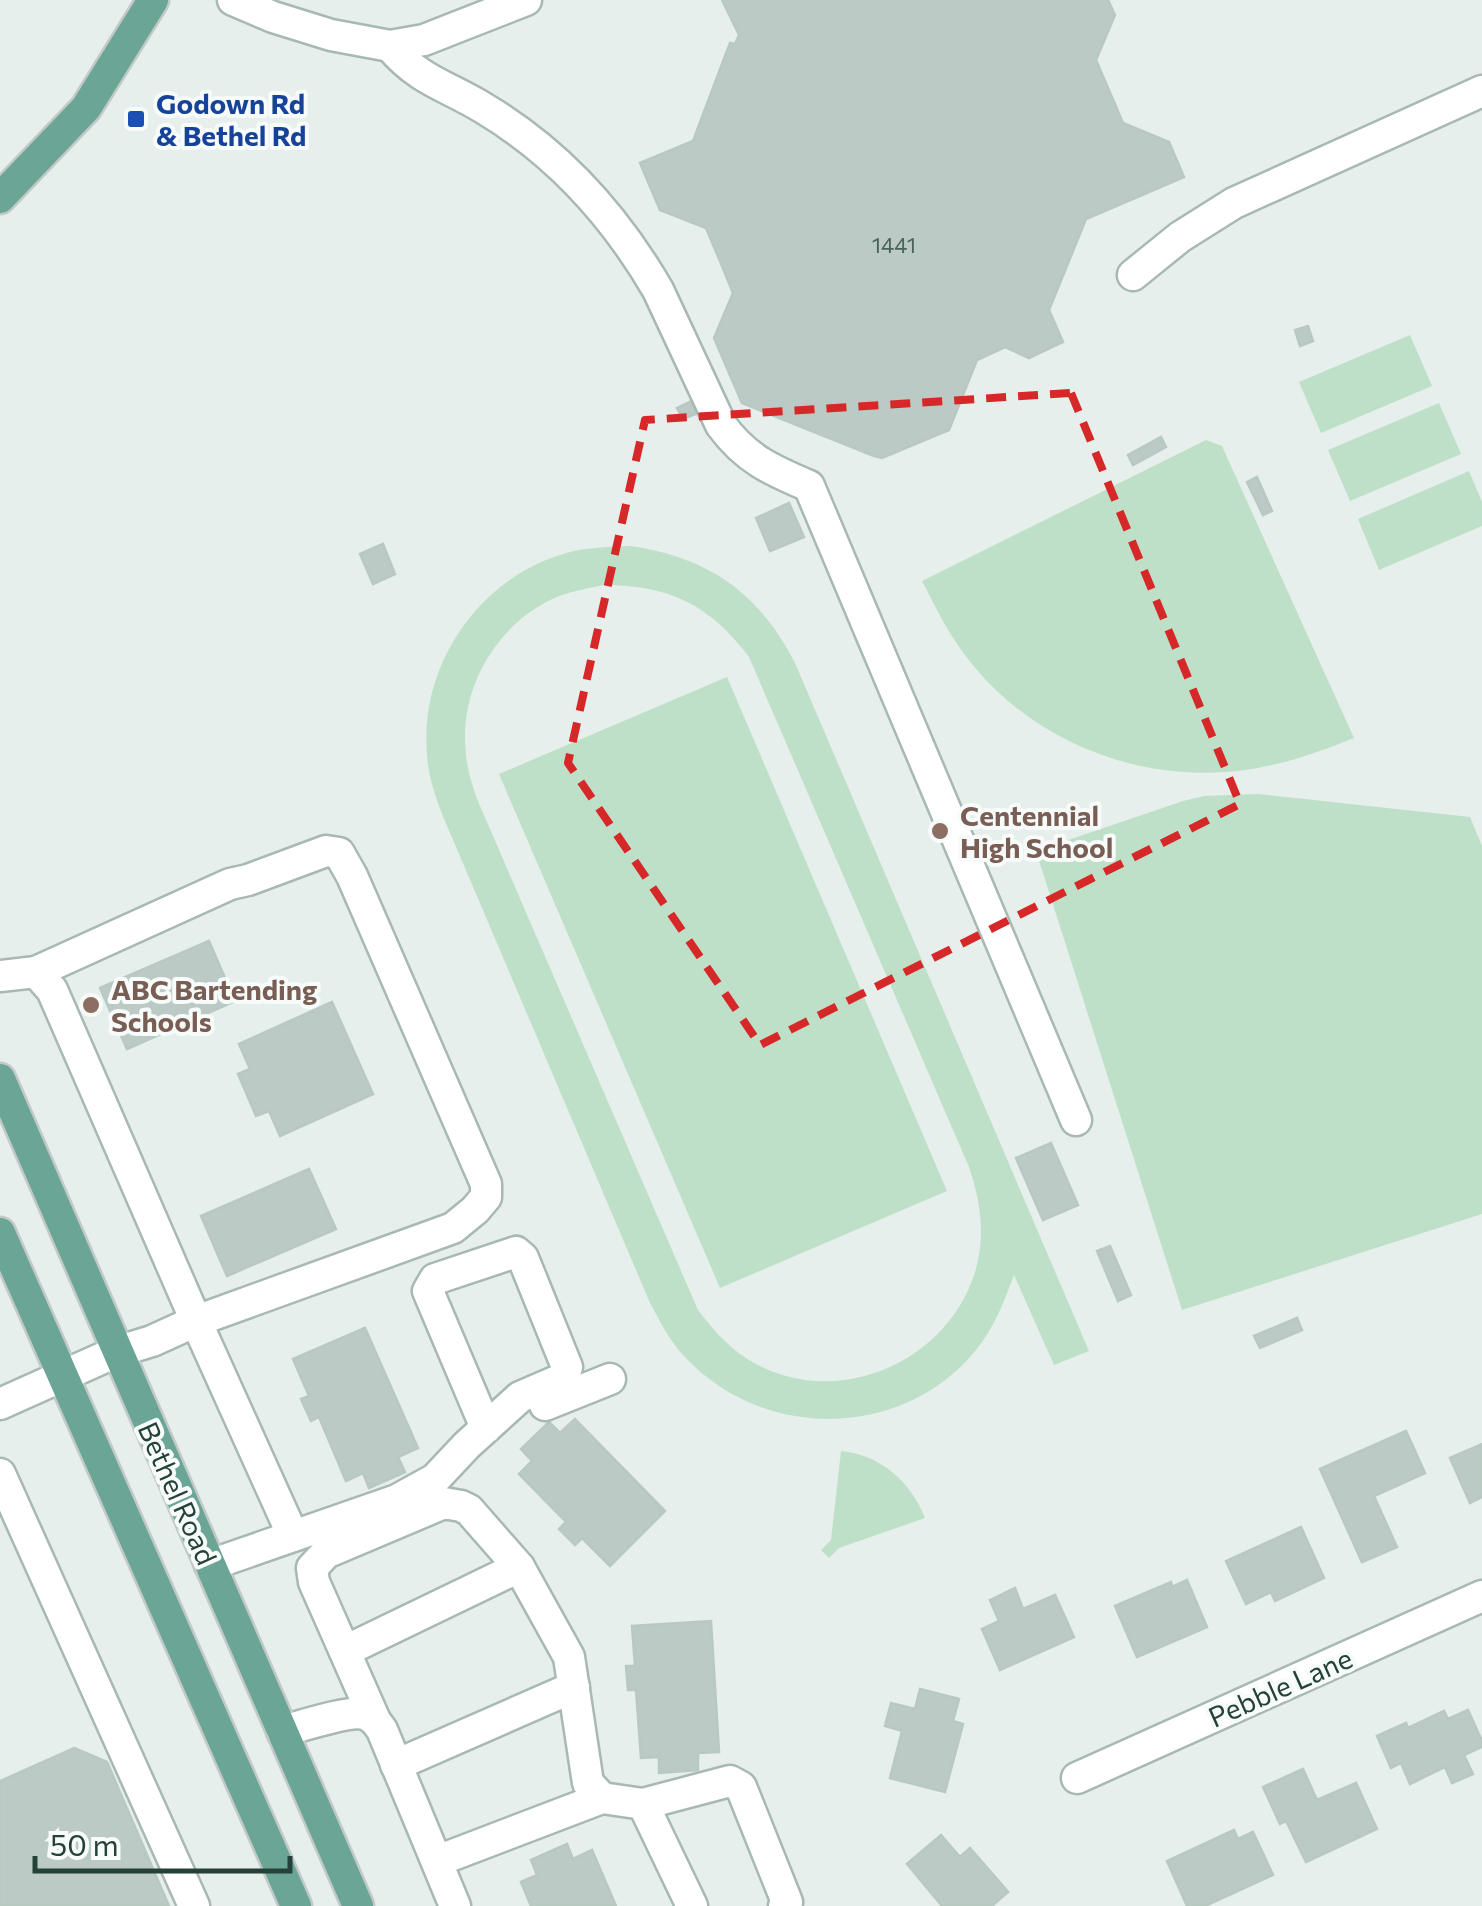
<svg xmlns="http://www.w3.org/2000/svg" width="1482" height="1906" viewBox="0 0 1482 1906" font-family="Commissioner,sans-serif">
  <rect width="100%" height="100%" fill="#e6efeb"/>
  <!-- green -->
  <g fill="#bfe0c8" fill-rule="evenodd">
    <path d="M1410 335 1432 386 1321 433 1299 382Z"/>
    <path d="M1439 403 1461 454 1350 501 1328 450Z"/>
    <path d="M1206 440 1222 446 1354 738C1319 752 1283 765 1245 770 1141 784 1033 743 968 659 949 635 936 608 922 581Z"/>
    <path d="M1469 471 1482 502V526L1379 570 1358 519Z"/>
    <path d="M631 546C710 558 759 593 795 663L1089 1351 1054 1365 1014 1275C1004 1302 994 1328 976 1350 902 1441 761 1441 683 1355 669 1340 660 1321 650 1303L442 814C435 795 428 775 427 755 419 663 481 575 570 552 590 547 611 547 631 546ZM604 585C669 585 710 605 749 657L969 1167C980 1199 985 1232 977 1265 952 1363 833 1414 746 1358 726 1345 712 1328 698 1310L477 799C472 784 467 769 466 754 458 688 498 621 559 596 574 591 589 588 604 585Z"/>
    <path d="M727 677 947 1191 720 1288 499 774Z"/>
    <path d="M1259 794 1470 817 1482 846V1214L1182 1310 1036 851 1183 801 1204 796Z"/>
    <path d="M841 1451C881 1455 911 1482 925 1518L839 1548 829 1558 821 1550 831 1540Z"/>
  </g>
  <!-- building -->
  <g fill="#bbcac4" stroke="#b8c9c2" stroke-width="2.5">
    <path d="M722 0H1108L1115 15 1096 60 1123 123 1169 142 1184 177 1086 219 1049 310 1063 342 1029 358 1005 347 977 360 949 430 882 458 874 456 742 403 714 338 733 293 720 261 706 228 660 210 640 163 693 141 730 43 735 44 739 35Z"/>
    <path d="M1308 326 1313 341 1300 346 1295 330Z"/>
    <path d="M692 401 698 413 683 419 677 408Z"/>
    <path d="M1161 437 1166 447 1133 465 1128 455Z"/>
    <path d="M1257 477 1272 511 1263 515 1247 482Z"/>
    <path d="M789 503 804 537 770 551 756 518Z"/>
    <path d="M383 544 395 574 373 584 360 554Z"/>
    <path d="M209 941 235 1001 127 1049 100 988Z"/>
    <path d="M332 1002 373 1094 280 1136 269 1111 256 1116 238 1074 250 1069 239 1044Z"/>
    <path d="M1051 1143 1078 1205 1043 1220 1016 1158Z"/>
    <path d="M309 1169 336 1229 227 1276 201 1216Z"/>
    <path d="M1110 1246 1131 1295 1118 1301 1097 1251Z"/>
    <path d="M1297 1318 1302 1330 1260 1348 1254 1336Z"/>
    <path d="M365 1328 418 1448 398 1457 405 1472 369 1488 363 1473 346 1481 319 1417 311 1421 301 1399 309 1396 293 1359Z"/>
    <path d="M575 1419 665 1511 610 1566 582 1538 575 1545 559 1529 566 1522 519 1474 532 1461 521 1449 549 1422 560 1433Z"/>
    <path d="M1406 1431 1425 1473 1374 1496 1397 1547 1362 1562 1320 1469Z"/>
    <path d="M1482 1444V1497L1470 1503 1450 1458Z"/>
    <path d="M1301 1527 1324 1578 1275 1601 1271 1592 1246 1604 1226 1561Z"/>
    <path d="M1187 1580 1207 1627 1137 1657 1115 1606 1171 1582 1172 1587Z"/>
    <path d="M1015 1588 1023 1609 1055 1595 1074 1637 1000 1670 982 1629 999 1621 990 1600Z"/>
    <path d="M711 1621 719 1752 698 1753V1770L659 1773V1757L641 1758 636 1690H628L626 1666H635L632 1626Z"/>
    <path d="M920 1689 959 1699 953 1721 963 1724 945 1792 890 1778 902 1731 885 1726 891 1703 915 1709Z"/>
    <path d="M1468 1710 1482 1741V1747L1464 1755 1473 1774 1452 1783 1445 1767 1410 1784 1401 1763 1391 1768 1377 1736 1406 1723 1408 1728 1444 1711 1448 1719Z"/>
    <path d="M74 1748 107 1762 169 1906H0V1781Z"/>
    <path d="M1303 1769 1317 1800 1356 1783 1377 1829 1306 1862 1286 1821 1280 1824 1263 1787Z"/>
    <path d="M1234 1830 1238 1839 1253 1832 1273 1875 1205 1906H1187L1167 1861Z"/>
    <path d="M941 1835 960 1857 970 1848 1008 1892 992 1906H942L907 1864Z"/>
    <path d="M567 1844 573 1859 592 1850 616 1906H531L521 1882 537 1875 531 1860Z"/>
  </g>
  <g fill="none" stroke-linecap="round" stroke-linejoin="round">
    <!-- minor casing -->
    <g stroke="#a8b8b2" stroke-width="35">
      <g id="minor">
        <path d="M233 0 273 17 331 35 390 46 424 40 526 0"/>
        <path d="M390 46C419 81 448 86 485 109 558 153 615 216 658 290L721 425C746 459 771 470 809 486L1076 1120"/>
        <path d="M1133 275 1180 237 1234 203 1482 91"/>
        <path d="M0 976 36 972 52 990 196 1321 293 1536"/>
        <path d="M0 1404 116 1352 152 1341 196 1321 453 1228 475 1210 486 1197V1184L352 876 339 853 326 851 248 880 230 884 36 972"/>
        <path d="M545 1405 610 1379"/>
        <path d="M0 1474 194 1906"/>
        <path d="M210 1565 397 1500 435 1479 467 1445 520 1397 564 1378 567 1367 523 1258 516 1252 435 1279 428 1291 486 1428"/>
        <path d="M345 1651 519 1567"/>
        <path d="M375 1720 314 1582 312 1568 326 1553 444 1503 461 1506 469 1510 519 1567 569 1657 588 1783 602 1798 643 1804 730 1781 741 1787 787 1902 784 1906"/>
        <path d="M282 1731C298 1727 350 1710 364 1714 372 1716 378 1724 382 1730L455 1906"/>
        <path d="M396 1765 574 1687"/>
        <path d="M1077 1778 1482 1596"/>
        <path d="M643 1804 692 1906"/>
        <path d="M437 1861 602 1798"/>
      </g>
    </g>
    <!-- major casing -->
    <g stroke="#c2cac8" stroke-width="35">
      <g id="major">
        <path d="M0 198 86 108 153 0"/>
        <path d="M0 1079 358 1906"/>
        <path d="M0 1233 296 1906"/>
      </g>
    </g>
    <!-- minor -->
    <use href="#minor" stroke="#fff" stroke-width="30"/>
    <!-- major -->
    <use href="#major" stroke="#6aa596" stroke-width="30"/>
  </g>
  <!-- marked area -->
  <path fill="none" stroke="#d62828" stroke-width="8" stroke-dasharray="20 12" stroke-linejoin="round" d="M1071 393 1240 804 760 1045 568 763 645 420Z"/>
  <!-- markers -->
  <rect fill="#1a4fb4" stroke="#f7fbf9" stroke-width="4" x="126" y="109" width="20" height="20" rx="5"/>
  <g fill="#8d6e63" stroke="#f7fbf9" stroke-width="4">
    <circle cx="940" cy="831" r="10"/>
    <circle cx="91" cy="1005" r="10"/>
  </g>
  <g text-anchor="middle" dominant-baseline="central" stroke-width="8" stroke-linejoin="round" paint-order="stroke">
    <!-- number labels -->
    <g font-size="22" fill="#4a645c">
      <text x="894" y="244">1441</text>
    </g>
    <!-- transit labels -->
    <g font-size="28" font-weight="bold" fill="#164399" stroke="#f7fbf9" text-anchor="start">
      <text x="156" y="103">Godown Rd<tspan x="156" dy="32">&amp; Bethel Rd</tspan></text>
    </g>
    <!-- education labels -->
    <g font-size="28" font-weight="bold" fill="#785e54" stroke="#f7fbf9" text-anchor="start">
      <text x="960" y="815">Centennial<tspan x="960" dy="32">High School</tspan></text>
      <text x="111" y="989">ABC Bartending<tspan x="111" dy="32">Schools</tspan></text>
    </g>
    <!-- street labels -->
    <g font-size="28" fill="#24423a" stroke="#f7fbf9">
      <text transform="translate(178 1493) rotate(66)">Bethel Road</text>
      <text transform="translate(1280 1687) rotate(-24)">Pebble Lane</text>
    </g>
  </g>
  <!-- scale -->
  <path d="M35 1856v15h255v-15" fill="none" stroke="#24423a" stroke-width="5"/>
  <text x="50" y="1856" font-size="30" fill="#24423a" stroke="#f7fbf9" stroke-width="8" paint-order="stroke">50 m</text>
</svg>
